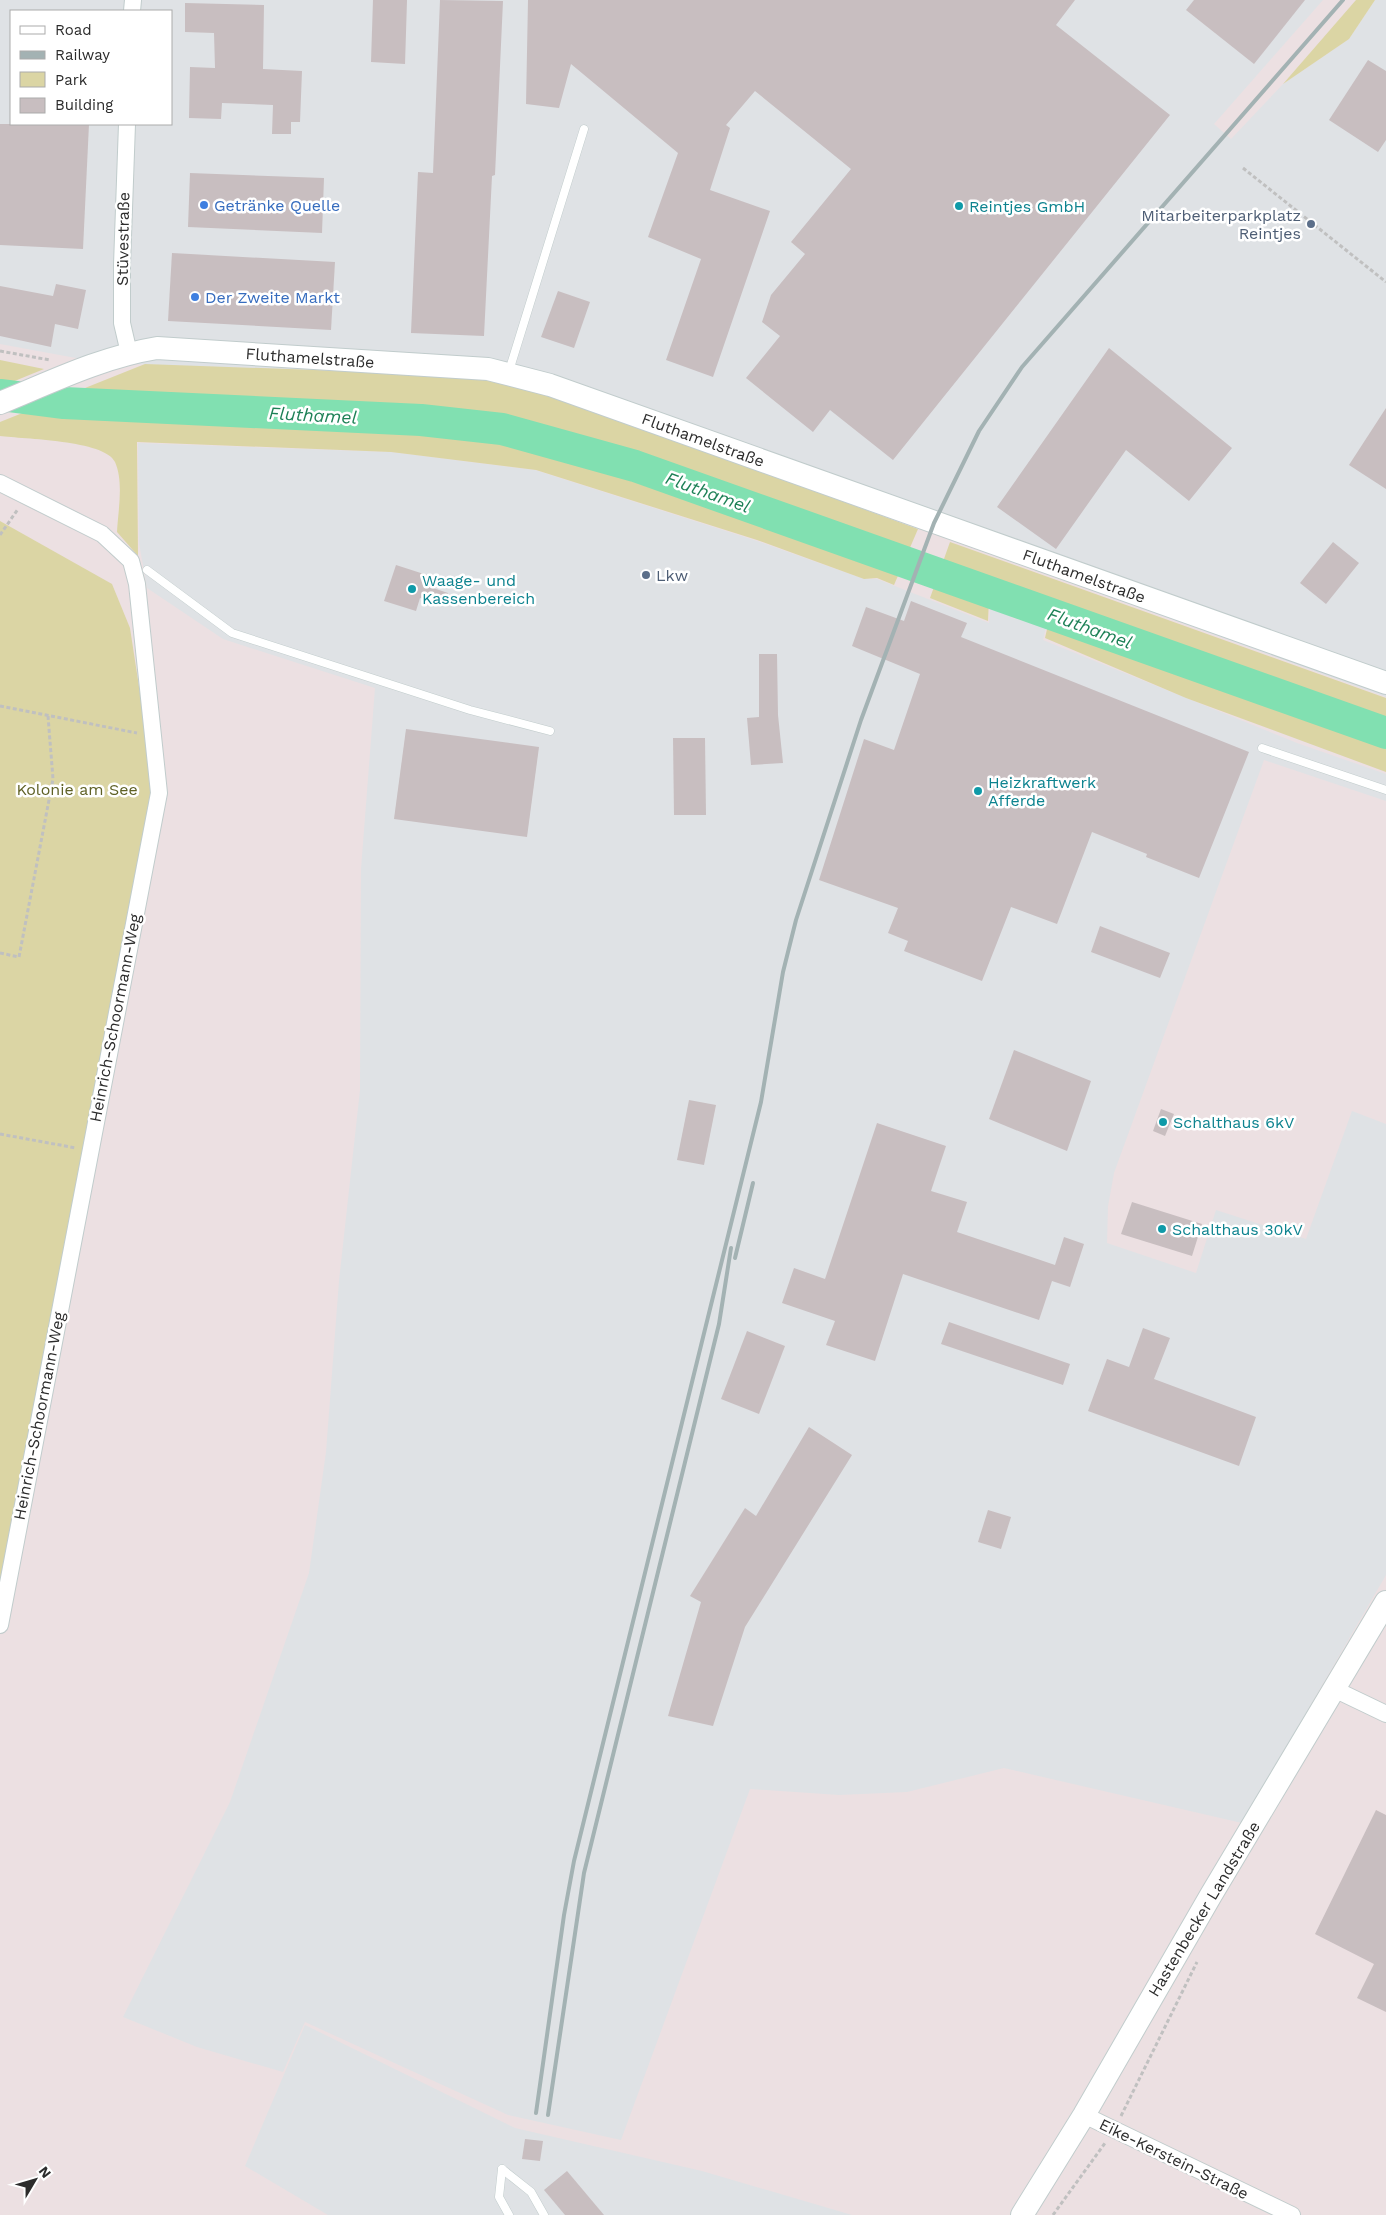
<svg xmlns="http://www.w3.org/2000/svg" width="1386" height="2215" viewBox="0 0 1386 2215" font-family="'Work Sans',sans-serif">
  <rect width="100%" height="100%" fill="#ece0e2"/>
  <!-- industrial -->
  <g fill="#dfe2e5" fill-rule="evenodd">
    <path d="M0 0H1323L1214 124 1231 139 1283 84 1349 39 1375 0H1386V697L533 388 456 375 103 363 0 344ZM11 11H171V124H11Z"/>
    <path d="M138 443 391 452 535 470 757 541 864 579H877L989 623 991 602 1006 606 1012 618 1046 627 1043 640 1297 743 1386 774V801L1264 760 1114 1173 1108 1206 1107 1243 1196 1273 1216 1210 1306 1239 1352 1111 1386 1124V1575L1242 1823 1004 1768 907 1792 839 1795 750 1789 621 2140 508 2115 305 2022 283 2072 197 2047 123 2017 230 1802 309 1573 326 1452 339 1281 360 1090 361 869 375 688 223 639 147 588 139 543Z"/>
    <path d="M305 2025 515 2128 702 2171 852 2215H328L245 2166Z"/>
  </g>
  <!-- green -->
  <g fill="#dbd5a4">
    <path d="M1356 0H1375L1349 39 1283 84Z"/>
    <path d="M0 360 44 369 0 387Z"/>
    <path d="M145 364 456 375 533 388 918 529 894 585 877 578 864 579 757 540 536 470 391 452 137 442 138 556 117 532C118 511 124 482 115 462 105 440 23 439 0 436V422Z"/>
    <path d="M0 521 112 584 130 628 155 791 0 1594Z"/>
    <path d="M950 542 1386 698V772L1186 698 1045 638 1048 625 1013 616 1008 605 989 599 988 621 930 598Z"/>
  </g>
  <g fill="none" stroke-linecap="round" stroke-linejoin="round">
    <!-- river -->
    <path stroke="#81e0b1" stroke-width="32" d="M0 395 64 403 421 420 502 429 635 466 1386 733"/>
  </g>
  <!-- building -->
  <g fill="#c8bec0">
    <path d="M373 0H407L405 64 371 62Z"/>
    <path d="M440 0 503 1 495 175 492 176 484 336 411 333 418 172 433 173Z"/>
    <path d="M528 0H1075L1056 25 1170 115 893 460 830 410 813 432 746 378 780 336 762 322 771 295 805 254 791 242 851 169 755 91 726 125 730 128 710 190 770 211 713 377 666 360 701 259 648 237 678 153 571 64 559 108 526 104Z"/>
    <path d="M1194 0H1305L1254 64 1186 10Z"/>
    <path d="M185 3 264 5 263 69 302 71 300 122H291V134H272L273 105 222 103 221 119 189 118 190 67 215 68 214 33 185 32Z"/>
    <path d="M1368 60 1386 71V140L1378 152 1329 120Z"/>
    <path d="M0 124H89L83 249 0 245Z"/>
    <path d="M190 173 324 178 322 233 188 227Z"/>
    <path d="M172 253 335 262 331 330 168 321Z"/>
    <path d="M56 284 86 290 78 329 55 324 51 347 0 336V286L53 296Z"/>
    <path d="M558 291 590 302 574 348 541 337Z"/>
    <path d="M1109 348 1232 448 1189 501 1126 450 1056 549 997 507Z"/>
    <path d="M1386 408V489L1349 465Z"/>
    <path d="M1333 542 1359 563 1326 604 1300 583Z"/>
    <path d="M396 565 427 575 424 585 448 593 444 606 420 598 416 611 384 601Z"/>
    <path d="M911 601 967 623 961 637 1249 752 1199 878 1146 857 1147 854 1092 832 1057 924 1011 907 982 981 904 951 908 941 888 933 898 908 819 880 864 739 894 750 920 674 852 646 866 607 904 621Z"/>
    <path d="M759 654H777L778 715 783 763 751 765 747 718 759 717Z"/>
    <path d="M406 729 539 747 527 837 394 819Z"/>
    <path d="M673 738H705L706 815H674Z"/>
    <path d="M1100 926 1170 953 1160 978 1091 952Z"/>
    <path d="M1014 1050 1091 1081 1067 1151 989 1119Z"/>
    <path d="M689 1100 716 1105 704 1165 677 1160Z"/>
    <path d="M1161 1109 1174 1114 1165 1136 1153 1131Z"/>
    <path d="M877 1123 946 1146 931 1191 967 1202 957 1232 1055 1265 1064 1237 1084 1244 1070 1287 1052 1281 1039 1320 903 1274 875 1361 826 1345 835 1321 782 1303 794 1268 825 1279Z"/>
    <path d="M1132 1202 1202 1224 1192 1256 1121 1234Z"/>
    <path d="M949 1322 1070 1364 1063 1385 941 1344Z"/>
    <path d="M1143 1328 1170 1338 1154 1379 1256 1417 1239 1466 1088 1411 1107 1359 1129 1367Z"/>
    <path d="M747 1331 785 1346 759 1414 721 1399Z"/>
    <path d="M809 1427 852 1455 745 1627 713 1726 668 1716 701 1602 690 1596 745 1508 756 1516Z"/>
    <path d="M988 1510 1011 1517 1001 1549 978 1542Z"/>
    <path d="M1376 1810 1386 1815V2012L1357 1998 1374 1964 1315 1934Z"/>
    <path d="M525 2139 543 2141 540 2161 522 2159Z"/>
    <path d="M567 2171 604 2215H565L544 2190Z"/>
  </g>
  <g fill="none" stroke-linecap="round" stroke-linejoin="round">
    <!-- service casing -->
    <g stroke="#c1cccc" stroke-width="9">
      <g id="service">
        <path d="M509 371 584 129"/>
        <path d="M147 570 232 633 470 710 550 731"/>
        <path d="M1262 748 1386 790"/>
        <path d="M502 2169 531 2192 544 2215"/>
        <path d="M502 2169 499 2197 509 2215"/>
      </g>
    </g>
    <!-- minor casing -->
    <g stroke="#c1cccc" stroke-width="18">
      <g id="minor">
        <path d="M132 11 133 0"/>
        <path d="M127 124 122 265V323L129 353"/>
        <path d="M0 483 102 534 131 561 137 584 159 793 0 1625"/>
        <path d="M1334 1689 1386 1714"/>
        <path d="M1084 2115 1292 2215"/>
      </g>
    </g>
    <!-- secondary casing -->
    <g stroke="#c1cccc" stroke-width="24">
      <g id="secondary">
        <path d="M0 403C51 382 102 357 157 348L488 369 550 385 1386 683"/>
        <path d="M1022 2215 1084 2115 1211 1895 1386 1602"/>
      </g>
    </g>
    <!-- path -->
    <g stroke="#c0c0c0" stroke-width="3" stroke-dasharray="4 2.5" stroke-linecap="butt">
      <path d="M1243 168 1386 282"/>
      <path d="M0 351 50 360"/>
      <path d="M0 535 18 509"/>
      <path d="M0 706 137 733"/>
      <path d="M0 953 19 957 53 779 48 716"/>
      <path d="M0 1134 76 1148"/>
      <path d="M1121 2116 1197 1962"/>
      <path d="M1053 2215 1105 2143"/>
    </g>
    <!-- service -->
    <use href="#service" stroke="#fff" stroke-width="8"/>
    <!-- minor -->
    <use href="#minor" stroke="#fff" stroke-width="16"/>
    <!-- secondary -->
    <use href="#secondary" stroke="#fff" stroke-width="22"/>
    <!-- rail -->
    <g stroke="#a3b2b3" stroke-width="4">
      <path d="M735 1258 753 1183"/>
      <path d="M536 2113 564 1915 574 1861 761 1102 783 972 796 920 861 720 934 523 979 431 1022 367 1343 0"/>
      <path d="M548 2115 584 1873 719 1324 731 1248"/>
    </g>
  </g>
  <!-- markers -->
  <g fill="#3f7fe0" stroke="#fff" stroke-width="2">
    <circle cx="204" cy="205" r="5"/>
    <circle cx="195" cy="297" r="5"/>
  </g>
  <g fill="#0f9aa8" stroke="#fff" stroke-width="2">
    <circle cx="959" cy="206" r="5"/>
    <circle cx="412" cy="589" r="5"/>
    <circle cx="978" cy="791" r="5"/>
    <circle cx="1163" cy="1122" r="5"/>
    <circle cx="1162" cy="1229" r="5"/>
  </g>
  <g fill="#5c6f8a" stroke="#fff" stroke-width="2">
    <circle cx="1311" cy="224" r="5"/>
    <circle cx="646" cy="575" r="5"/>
  </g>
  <g text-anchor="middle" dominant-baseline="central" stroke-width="5" stroke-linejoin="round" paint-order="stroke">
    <!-- shop labels -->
    <g font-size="16" fill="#366cbe" stroke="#fff" text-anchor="start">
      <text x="214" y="205">Getränke Quelle</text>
      <text x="205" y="297">Der Zweite Markt</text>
    </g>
    <!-- culture labels -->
    <g font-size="16" fill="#0d838f" stroke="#fff" text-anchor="start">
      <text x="969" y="206">Reintjes GmbH</text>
      <text x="422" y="580">Waage- und<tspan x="422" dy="18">Kassenbereich</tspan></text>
      <text x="988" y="782">Heizkraftwerk<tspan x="988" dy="18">Afferde</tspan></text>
      <text x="1173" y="1122">Schalthaus 6kV</text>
      <text x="1172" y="1229">Schalthaus 30kV</text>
    </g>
    <!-- service labels -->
    <g font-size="16" fill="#4e5e75" stroke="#fff" text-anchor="end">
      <text x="1301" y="215">Mitarbeiterparkplatz<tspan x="1301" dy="18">Reintjes</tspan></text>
      <text x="656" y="575" text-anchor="start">Lkw</text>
    </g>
    <!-- street labels -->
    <g font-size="16" fill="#2c2c2c" stroke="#fff">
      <text transform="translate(123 239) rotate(-89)">Stüvestraße</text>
      <text transform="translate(310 358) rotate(4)">Fluthamelstraße</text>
      <text transform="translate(703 440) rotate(20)">Fluthamelstraße</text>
      <text transform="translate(1084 576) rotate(20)">Fluthamelstraße</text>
      <text transform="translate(115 1018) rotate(-79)">Heinrich-Schoormann-Weg</text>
      <text transform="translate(39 1416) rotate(-79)">Heinrich-Schoormann-Weg</text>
      <text transform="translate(1204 1909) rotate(-59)">Hastenbecker Landstraße</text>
      <text transform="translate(1174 2159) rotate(26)">Eike-Kerstein-Straße</text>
    </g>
    <!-- park labels -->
    <g font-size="16" fill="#5e6024" stroke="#fff">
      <text x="77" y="789">Kolonie am See</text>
    </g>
    <!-- water labels -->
    <g font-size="18" font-style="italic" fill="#1e8157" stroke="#fff">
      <text transform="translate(313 415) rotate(3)">Fluthamel</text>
      <text transform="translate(708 492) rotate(20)">Fluthamel</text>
      <text transform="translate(1090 628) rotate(20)">Fluthamel</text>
    </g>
  </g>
  <!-- legend -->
  <rect x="10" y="10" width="162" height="115" fill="#ffffff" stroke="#ababab"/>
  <rect x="20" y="26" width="25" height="8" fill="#ffffff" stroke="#ababab"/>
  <text x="55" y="35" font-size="15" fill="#2c2c2c">Road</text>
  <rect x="20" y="51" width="25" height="8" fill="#a3b2b3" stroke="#ababab"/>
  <text x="55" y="60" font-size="15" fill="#2c2c2c">Railway</text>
  <rect x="20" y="72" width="25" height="15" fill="#dbd5a4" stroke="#ababab"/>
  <text x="55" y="85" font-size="15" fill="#2c2c2c">Park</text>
  <rect x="20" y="98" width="25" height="15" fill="#c8bec0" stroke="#ababab"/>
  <text x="55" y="110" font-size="15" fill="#2c2c2c">Building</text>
  <!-- north arrow -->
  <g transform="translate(35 2180) rotate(52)" stroke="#ffffff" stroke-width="4" paint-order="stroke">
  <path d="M0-4L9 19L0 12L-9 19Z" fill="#2c2c2c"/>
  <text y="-8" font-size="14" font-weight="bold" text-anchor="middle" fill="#2c2c2c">N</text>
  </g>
</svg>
